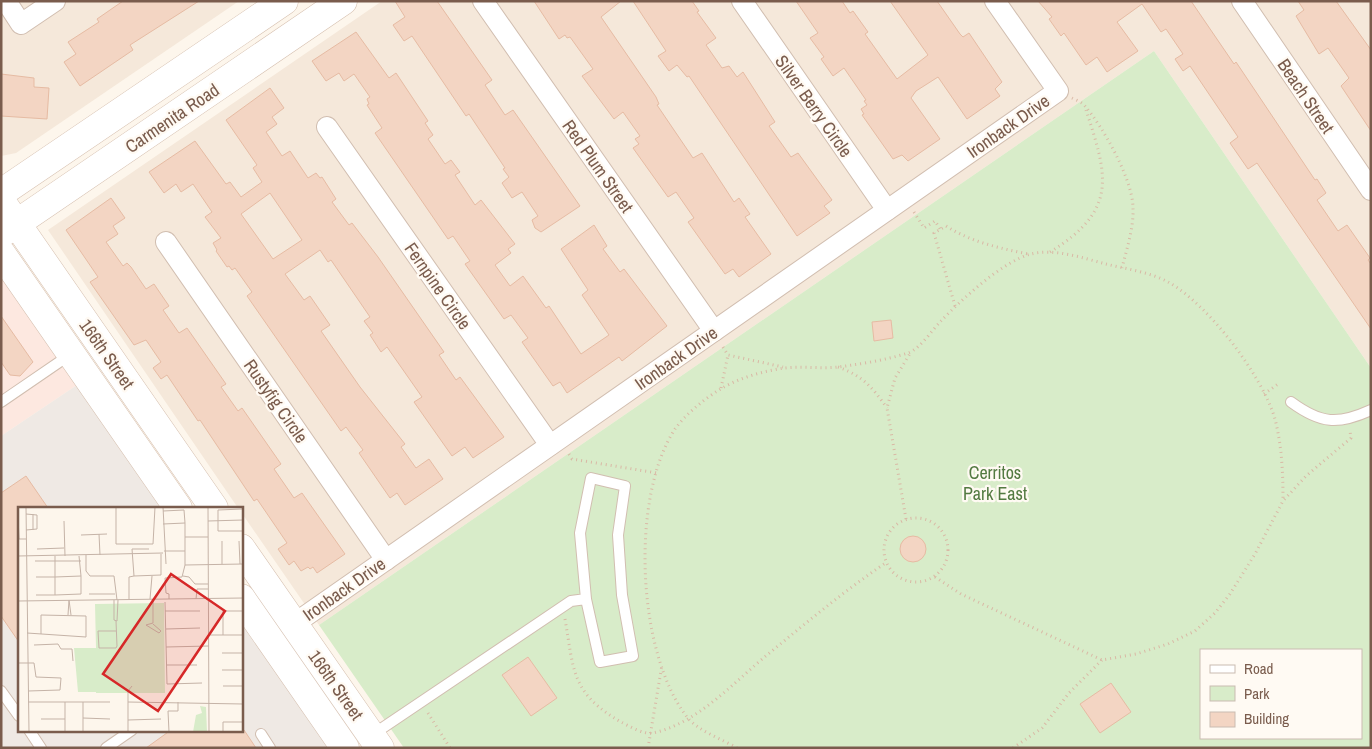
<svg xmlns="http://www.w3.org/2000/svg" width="1372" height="749" viewBox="0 0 1372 749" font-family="'Archivo Narrow',sans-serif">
  <rect width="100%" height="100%" fill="#fdf6ec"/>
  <!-- residential -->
  <g fill="#f5e8da">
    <path d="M1 1H239L16 153 1 156Z"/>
    <path d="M382 1H1371V368L1154 51 319 625 241 512V508H238L48 230Z"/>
  </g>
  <!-- commercial -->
  <path fill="#fde8e0" d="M1 275 80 383 1 436Z"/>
  <!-- industrial -->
  <path fill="#efe9e4" d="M80 383 166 508H19V730H241V617L331 748H1V436Z"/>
  <!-- green -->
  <path fill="#d8ecc9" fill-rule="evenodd" d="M1154 51 1371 368V748H404L319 625ZM1201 650H1361V738H1201Z"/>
  <!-- building -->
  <g fill="#f3d5c3" stroke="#e6bba3" fill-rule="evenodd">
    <path d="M123 1H199L130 45 133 50 80 86 64 62 76 54 68 42 99 22 97 19Z"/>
    <path d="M395 1H437L492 80 485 85 505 115 513 110 580 206 541 232 535 228 532 220 538 216 522 192 512 198 502 183 509 177 503 169 505 168 469 114 466 116 412 36 404 41 393 25 405 17Z"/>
    <path d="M534 1H621L601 17 656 97 659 104 657 105 693 158 702 153 734 202 739 198 750 214 745 217 771 254 739 277 733 269 725 274 688 222 694 218 676 192 668 197 633 148 639 144 635 139 640 136 623 112 614 119 582 76 593 69 570 37 567 38 565 35 559 39Z"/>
    <path d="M633 1H692L699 11 697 12 716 38 706 45 722 68 729 66 737 77 743 72 775 122 769 126 791 157 798 153 832 200 824 206 830 213 797 236 689 76 687 77 677 65 669 71 658 56 666 51Z"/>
    <path d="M796 1H842L850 13 853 11 868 32 865 34 897 79 928 55 890 1H937L960 34 963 37 969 33 1002 82 995 89 1000 96 967 119 938 77 916 91 911 98 940 139 908 161 902 155 893 159 862 115 864 114 861 109 867 105 864 101 866 100 844 68 833 76 821 59 824 57 810 38 818 33Z"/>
    <path d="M1038 1H1191L1234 64 1236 62 1315 180 1317 179 1326 193 1317 200 1338 231 1347 225 1370 258 1368 260 1371 264V329L1257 163 1248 169 1230 143 1238 137 1190 66 1183 71 1175 59 1183 54 1166 29 1161 32 1142 4 1117 22 1138 51 1107 72 1097 57 1086 65 1064 33 1061 36 1049 19 1052 17Z"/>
    <path d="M1298 1H1336L1371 50V131L1341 86 1349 78 1328 48 1319 54 1296 16 1304 10Z"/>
    <path d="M356 32 389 78 396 73 428 121 425 123 433 135 428 139 445 164 451 160 460 172 455 175 475 205 481 200 515 244 508 249 511 253 495 265 510 286 523 276 546 308 549 306 581 354 609 335 582 295 588 290 561 249 594 225 607 246 603 249 620 272 624 269 667 326 622 361 619 357 567 393 560 382 553 386 522 342 528 338 511 315 504 319 465 264 470 261 453 236 448 239 375 133 382 128 367 105 369 104 367 99 370 97 354 74 344 81 339 73 326 81 312 61Z"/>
    <path d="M1 74 34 78V87L49 88 47 119 1 116Z"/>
    <path d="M270 88 284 108 272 117 277 124 266 132 282 156 290 151 308 178 316 173 320 178 322 177 336 199 332 202 349 225 352 223 378 257 444 352 439 355 456 380 460 377 504 437 473 458 465 447 452 456 414 402 422 397 387 347 381 352 370 335 373 333 364 321 370 317 331 260 328 262 320 250 285 274 304 300 310 296 330 325 321 331 360 387 405 444 401 447 416 468 429 459 443 479 405 505 397 493 390 498 359 453 363 450 346 427 341 431 247 296 252 292 235 268 232 270 229 266 227 267 216 251 217 250 213 243 221 238 205 217 212 212 193 184 181 192 176 184 164 193 149 172 195 141 226 184 230 182 241 197 262 182 253 168 257 165 226 120ZM270 193 302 240 273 259 241 214Z"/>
    <path d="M111 198 125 218 113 226 118 234 106 242 123 266 127 263 131 267 146 289 154 284 169 306 163 310 179 333 187 328 226 384 221 387 238 411 242 408 281 464 274 469 294 498 302 493 345 554 317 573 313 567 310 569 308 567 301 571 294 561 289 565 278 549 287 543 257 499 254 501 200 420 198 421 167 375 161 379 153 368 161 362 146 340 134 345 90 282 98 277 66 230Z"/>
    <path d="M1 316 33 362 20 376 10 375 1 362Z"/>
    <path d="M891 320 893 338 874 341 872 322Z"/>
    <path d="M26 476 48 508H19V642L1 616V493Z"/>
    <circle cx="913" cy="549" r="13"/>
    <path d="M528 657 557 698 531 716 502 675Z"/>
    <path d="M1111 683 1131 712 1100 733 1080 704Z"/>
    <path d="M171 730H244L256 748H146Z"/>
  </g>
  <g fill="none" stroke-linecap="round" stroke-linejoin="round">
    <!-- lane casing -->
    <g stroke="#d1beb0" stroke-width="12">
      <g id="lane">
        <path d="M1 402 71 354"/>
        <path d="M1291 402C1321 424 1338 425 1371 410"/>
        <path d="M1 691 19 716"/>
        <path d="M29 730 41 748"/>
        <path d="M261 734 270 748"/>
        <path d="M372 735 571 601 586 599 600 662 633 656 622 595 618 535 625 486 591 478 580 533 586 599"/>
        <path d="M106 748 132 730"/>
      </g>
    </g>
    <!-- street casing -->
    <g stroke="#d1beb0" stroke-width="22">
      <g id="street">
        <path d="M6 1 21 24 55 1"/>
        <path d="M483 1 714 331"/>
        <path d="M742 1 887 210"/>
        <path d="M1242 1 1371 190"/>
        <path d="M327 127 550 445"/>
        <path d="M166 242 386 560"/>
        <path d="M294 624 1058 91 995 1"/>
      </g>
    </g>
    <!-- secondary casing -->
    <g stroke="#d6c0b0" stroke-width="29">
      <g id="secondary">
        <path d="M1 193 284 1"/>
        <path d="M1 201 214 508"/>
        <path d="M1 234 343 1"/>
        <path d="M1 253 178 508"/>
        <path d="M241 548 380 748"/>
        <path d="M241 598 345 748"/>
      </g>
    </g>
    <!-- path -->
    <g stroke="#d9b8a5" stroke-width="3" stroke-dasharray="1 4" stroke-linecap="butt">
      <path d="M1072 98C1076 100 1082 102 1085 106 1103 127 1132 178 1133 207 1134 227 1127 248 1122 268"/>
      <path d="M914 212 924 228 935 221 940 229"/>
      <path d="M1050 252C1118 210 1108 177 1086 110"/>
      <path d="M955 306 934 233 946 226C971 242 999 248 1028 254"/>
      <path d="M723 347 728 355 783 367"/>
      <path d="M838 367C863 376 872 387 887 408"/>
      <path d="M721 388 728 355"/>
      <path d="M1264 394 1278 384"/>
      <path d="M569 454 572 459 657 473"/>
      <circle cx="916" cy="550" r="32"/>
      <path d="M906 519 887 408 895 378 911 352"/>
      <path d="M935 577 961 594 1102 660 1136 654 1168 644 1195 631 1215 613 1230 594 1255 554 1283 501 1306 476 1351 438 1350 431"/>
      <path d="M565 619C574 671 571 693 621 722 629 726 644 735 653 733 698 723 733 683 767 655 806 623 844 591 887 562"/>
      <path d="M428 713 450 748"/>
      <path d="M648 748 662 665"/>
      <path d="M737 748C722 739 698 731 687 717 637 653 630 497 675 429 686 414 703 400 719 390 738 378 763 371 785 368 803 366 821 369 838 367 861 364 886 360 908 353 920 349 932 330 941 321 961 300 1003 261 1031 254 1054 248 1083 258 1106 264 1126 269 1150 272 1168 282 1208 304 1262 375 1275 419 1282 447 1283 473 1283 501"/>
      <path d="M1013 748 1042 728 1069 693 1102 660"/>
    </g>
    <!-- lane -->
    <use href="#lane" stroke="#fff" stroke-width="10"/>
    <!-- street -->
    <use href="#street" stroke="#fff" stroke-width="20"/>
    <!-- secondary -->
    <use href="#secondary" stroke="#fff" stroke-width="28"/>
  </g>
  <g text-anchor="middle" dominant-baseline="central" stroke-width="4.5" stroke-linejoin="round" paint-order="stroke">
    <!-- street labels -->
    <g font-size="18" fill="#7a5c4d" stroke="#fffaf3">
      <text transform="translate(1306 96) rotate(56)">Beach Street</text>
      <text transform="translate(814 106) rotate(55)">Silver Berry Circle</text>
      <text transform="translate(172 118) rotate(-34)">Carmenita Road</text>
      <text transform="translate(1008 126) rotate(-35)">Ironback Drive</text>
      <text transform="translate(598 166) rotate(55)">Red Plum Street</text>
      <text transform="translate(438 286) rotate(55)">Fernpine Circle</text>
      <text transform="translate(107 354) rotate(55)">166th Street</text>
      <text transform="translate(676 358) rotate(-35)">Ironback Drive</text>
      <text transform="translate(276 401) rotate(55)">Rustyfig Circle</text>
      <text transform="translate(344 589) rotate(-35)">Ironback Drive</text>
      <text transform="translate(336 685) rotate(55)">166th Street</text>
    </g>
    <!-- park labels -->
    <g font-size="18" fill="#537a41" stroke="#fffaf3">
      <text x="995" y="472">Cerritos<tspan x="995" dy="21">Park East</tspan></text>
    </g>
  </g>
  <!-- overview -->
  <g transform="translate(18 507)">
    <rect width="225" height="225" fill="#fdf6ec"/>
    <path d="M146 96 147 186H78V177V185H60L56 141H78L77 97ZM182 199 188 200 189 225H175L178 208 184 206Z" fill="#d8ecc9"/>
    <path fill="none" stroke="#c5b3a7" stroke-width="1" d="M8 0 11 225M98 0V37H135L137 0M145 0 148 57M190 0 191 225M225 2 200 3V24H225M145 4 166 3M8 7 19 8V22L8 23M15 7V23M0 9 1 32H8M46 14 47 49M190 14 225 13M167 16V30H190M145 17 167 16 166 3M81 27 82 48M63 28 89 27M167 30V58L225 57M204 34V57M221 34 222 57M19 42 46 41M146 44H167M68 48V64L72 69H96L99 93M0 49 145 46M37 49V70L63 69 61 49M17 54H63M116 69 143 68V47M165 69 171 70 177 77H190M71 87H97M18 88H37V70H18M37 88 63 87V69M111 92V70L116 69 114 42H131M132 92 134 69M151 92V87L148 86 147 71 164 70 167 58M178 92 179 82H190M51 93 53 108M96 93V113L99 114 100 93M0 94 225 91M147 95 149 177 184 176M147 104H182M50 108 51 93M98 114 99 139 98 141H81L80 124H98M135 117 143 124 141 126 128 118 135 116V92M148 122 182 121M9 126 68 130V109L23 108V127M190 128H225M205 128V104H225M16 138 40 137 43 142H54L55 154M148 140 191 139M204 146H225M0 156H16L18 170 43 171 42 183 10 184M148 158H179M204 163H225M205 179H225M10 195H92M47 195V225M65 195V225M110 195 225 197M65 211 92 212M23 212H47M110 213 143 212M110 225V184L114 179M151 225 150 204H160V195M205 225V215H225"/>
    <path fill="#d62828" fill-opacity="0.15" stroke="#d62828" stroke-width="2.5" d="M153 67 207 104 140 204 85 167Z"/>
    <rect width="225" height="225" fill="none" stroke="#7a5c4d" stroke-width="2.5"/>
  </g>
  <!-- border -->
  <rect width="1372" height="749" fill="none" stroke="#7a5c4d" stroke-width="5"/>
  <!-- legend -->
  <rect x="1200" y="649" width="162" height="90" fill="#fffaf3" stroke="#cabbb1"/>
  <rect x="1210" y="665" width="25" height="8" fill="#ffffff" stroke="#cabbb1"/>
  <text x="1244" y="674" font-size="15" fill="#7a5c4d">Road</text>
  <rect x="1210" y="686" width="25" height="15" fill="#d8ecc9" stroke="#cabbb1"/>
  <text x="1244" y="699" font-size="15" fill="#7a5c4d">Park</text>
  <rect x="1210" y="712" width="25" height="15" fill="#f3d5c3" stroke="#cabbb1"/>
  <text x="1244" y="724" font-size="15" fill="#7a5c4d">Building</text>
</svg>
